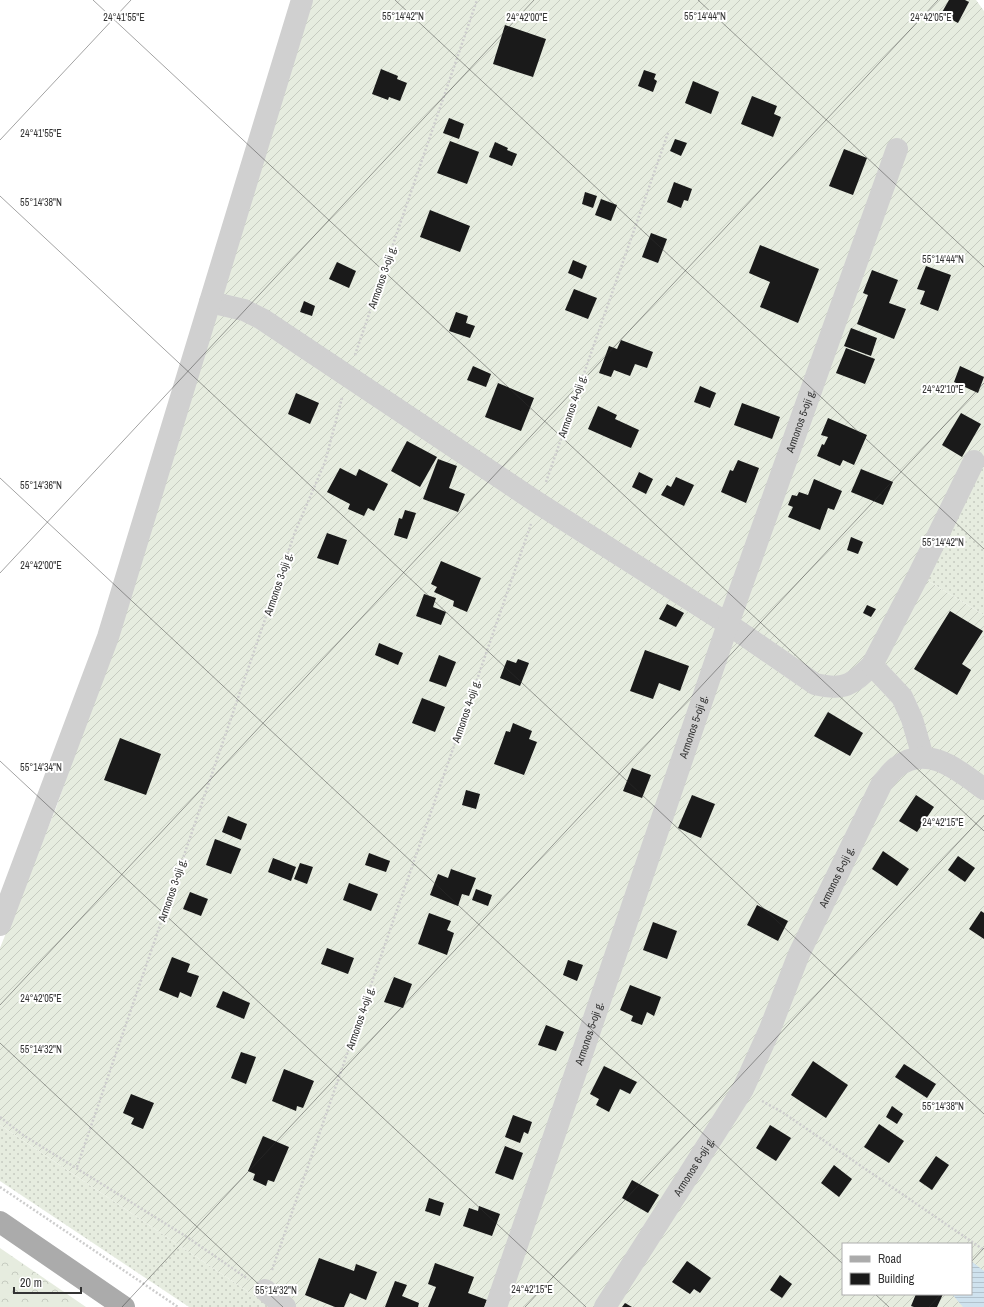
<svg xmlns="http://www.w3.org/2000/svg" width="984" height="1307" viewBox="0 0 984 1307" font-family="'Archivo Narrow',sans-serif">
  <defs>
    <pattern id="grass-dots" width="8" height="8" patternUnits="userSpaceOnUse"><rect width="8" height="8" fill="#e6ecdf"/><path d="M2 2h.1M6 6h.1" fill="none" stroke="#c6cbc0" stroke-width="1.8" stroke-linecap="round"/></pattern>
    <pattern id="forest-crowns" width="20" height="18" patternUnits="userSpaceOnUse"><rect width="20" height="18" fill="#e6ecdf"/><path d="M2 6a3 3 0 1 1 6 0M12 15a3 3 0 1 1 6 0" fill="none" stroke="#c6cbc0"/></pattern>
    <pattern id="garden-furrows" width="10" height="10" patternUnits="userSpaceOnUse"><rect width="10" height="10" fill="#e6ecdf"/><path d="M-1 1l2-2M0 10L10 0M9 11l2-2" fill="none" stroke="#c6cbc0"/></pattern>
    <pattern id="water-rules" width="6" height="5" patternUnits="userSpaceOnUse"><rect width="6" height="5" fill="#cfe2ee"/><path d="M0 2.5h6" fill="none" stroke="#b2c2cd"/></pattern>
  </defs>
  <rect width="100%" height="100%" fill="#fff"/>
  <!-- grass -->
  <g fill="url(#grass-dots)">
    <path d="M979 466 984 468V615L925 579Z"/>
    <path d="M0 1125 271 1307H189L0 1181Z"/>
  </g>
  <!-- forest -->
  <path fill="url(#forest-crowns)" d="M0 1248 86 1307H0Z"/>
  <!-- garden -->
  <path fill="url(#garden-furrows)" fill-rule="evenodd" d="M312 0H976L984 11V468L979 466 925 579 984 615V1307H271L0 1125V948L56 808 121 619ZM843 1244H971V1294H843Z"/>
  <!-- water -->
  <path fill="url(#water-rules)" d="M971 1261 984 1271V1307H963L952 1294H971Z"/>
  <!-- building -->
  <g fill="#1a1a1a">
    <path d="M949 0H965L969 2 958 23 941 14Z"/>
    <path d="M505 25 546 39 533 77 493 64Z"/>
    <path d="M381 69 398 76 397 79 407 83 400 101 389 97 388 100 372 94Z"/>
    <path d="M644 70 656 74 654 79 657 81 653 92 638 86Z"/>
    <path d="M693 81 719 92 711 114 685 103Z"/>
    <path d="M752 96 777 106 774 114 781 117 773 137 741 124Z"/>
    <path d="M449 118 464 124 459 139 443 133Z"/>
    <path d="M675 139 687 143 681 156 670 151Z"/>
    <path d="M450 141 479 152 467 184 437 173Z"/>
    <path d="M495 142 508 148 507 150 517 154 512 166 489 157Z"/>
    <path d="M844 149 867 158 853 195 829 186Z"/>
    <path d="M674 182 692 189 688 201 684 200 681 208 667 202Z"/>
    <path d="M585 192 597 196 593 208 582 204Z"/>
    <path d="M601 199 617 205 611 221 595 215Z"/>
    <path d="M430 210 470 226 460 252 420 237Z"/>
    <path d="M651 233 667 239 658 263 642 257Z"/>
    <path d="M760 245 819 269 798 323 760 307 770 282 749 273Z"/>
    <path d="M573 260 587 266 582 279 568 273Z"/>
    <path d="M337 262 356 271 349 288 329 279Z"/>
    <path d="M926 266 951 275 938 311 920 304 925 291 917 289Z"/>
    <path d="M872 270 898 280 889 303 906 309 894 339 857 324 868 295 863 293Z"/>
    <path d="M574 289 597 298 588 319 565 310Z"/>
    <path d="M304 301 315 306 312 316 300 312Z"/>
    <path d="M456 312 468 316 466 323 475 326 470 338 449 331Z"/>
    <path d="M851 328 877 338 871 356 844 346Z"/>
    <path d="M621 340 653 352 647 368 635 364 630 376 614 370 611 377 599 373 609 346 617 349Z"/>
    <path d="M846 348 875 359 865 384 836 373Z"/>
    <path d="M473 366 491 374 486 387 467 380Z"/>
    <path d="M960 366 984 377 978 393 954 382Z"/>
    <path d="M498 383 534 398 521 431 485 417Z"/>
    <path d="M700 386 716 393 710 408 694 402Z"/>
    <path d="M296 393 319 403 310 424 288 414Z"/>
    <path d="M742 403 780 417 772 439 734 425Z"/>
    <path d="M598 406 617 415 615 419 639 430 631 448 588 429Z"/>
    <path d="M961 413 981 424 962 457 942 445Z"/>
    <path d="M828 418 867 435 854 465 843 460 840 466 817 456 822 444 824 445 828 437 821 435Z"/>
    <path d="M407 441 437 457 420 487 391 471Z"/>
    <path d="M438 459 457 466 449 488 465 494 458 512 423 499Z"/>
    <path d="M738 460 759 468 746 503 721 492 730 470 733 471Z"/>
    <path d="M340 468 356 476 359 469 388 484 374 511 368 508 364 516 348 509 350 504 327 492Z"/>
    <path d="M861 469 893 482 883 505 851 492Z"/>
    <path d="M639 472 653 479 646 494 632 487Z"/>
    <path d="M676 477 694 485 684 506 661 495 667 485 671 487Z"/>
    <path d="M814 479 842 491 834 510 828 508 820 530 788 517 793 507 788 505 792 495 797 496 799 492 808 495Z"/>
    <path d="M405 510 416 513 407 539 394 535 399 518 402 519Z"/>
    <path d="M327 533 347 540 338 565 317 558Z"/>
    <path d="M851 537 863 542 858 554 847 550Z"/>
    <path d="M441 561 481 578 467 612 453 606 454 601 434 592 437 587 431 584Z"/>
    <path d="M424 594 436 598 433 607 446 612 441 625 416 616Z"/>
    <path d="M667 604 684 613 676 627 659 619Z"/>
    <path d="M867 605 876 609 871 617 863 613Z"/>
    <path d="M950 611 983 631 962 664 971 670 957 695 914 669Z"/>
    <path d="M379 643 403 653 398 665 375 655Z"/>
    <path d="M645 650 689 666 680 691 659 683 653 699 630 691Z"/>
    <path d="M439 655 456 662 446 687 429 681Z"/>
    <path d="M518 659 529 663 520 686 500 678 507 660 516 663Z"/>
    <path d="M422 698 445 707 435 732 412 723Z"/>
    <path d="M828 712 863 733 850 756 814 736Z"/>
    <path d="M513 723 532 731 529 739 537 742 524 775 494 764 506 731 510 732Z"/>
    <path d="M120 738 161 754 146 795 104 780Z"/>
    <path d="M632 768 651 775 642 798 623 791Z"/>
    <path d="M466 790 480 794 476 809 462 805Z"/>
    <path d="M692 795 715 804 701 838 678 828Z"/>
    <path d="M916 795 934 807 917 832 899 821Z"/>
    <path d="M228 816 247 824 241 840 222 832Z"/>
    <path d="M215 839 241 849 231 874 206 865Z"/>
    <path d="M883 851 909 869 897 886 872 869Z"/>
    <path d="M369 853 390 861 386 872 365 865Z"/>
    <path d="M958 856 975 868 965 882 948 870Z"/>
    <path d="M273 858 296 867 291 881 268 872Z"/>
    <path d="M300 863 313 867 307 884 294 879Z"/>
    <path d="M451 869 476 878 469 896 462 894 458 906 430 895 438 874 448 878Z"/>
    <path d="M349 883 378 894 371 911 343 900Z"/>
    <path d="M476 889 492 895 488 906 472 900Z"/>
    <path d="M190 892 208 899 201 916 183 909Z"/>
    <path d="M757 905 788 921 778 941 747 925Z"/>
    <path d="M981 911 984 913V939L969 929Z"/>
    <path d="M429 913 451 921 447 930 454 933 447 955 418 944Z"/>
    <path d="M653 922 677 931 667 959 643 950Z"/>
    <path d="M327 948 354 958 348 974 321 964Z"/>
    <path d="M172 957 190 964 187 972 199 976 191 997 180 992 178 998 159 990Z"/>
    <path d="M568 960 583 965 577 981 563 975Z"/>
    <path d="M394 977 412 984 403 1008 384 1002Z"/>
    <path d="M630 985 661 997 654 1016 647 1012 642 1025 631 1021 633 1016 620 1010Z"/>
    <path d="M223 991 250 1003 244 1019 216 1007Z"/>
    <path d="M546 1025 564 1032 556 1051 538 1045Z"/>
    <path d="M241 1052 256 1057 246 1084 231 1078Z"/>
    <path d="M813 1061 848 1085 826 1118 791 1095Z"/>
    <path d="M904 1064 936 1084 927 1098 895 1077Z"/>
    <path d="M604 1066 637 1082 630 1094 620 1089 609 1112 596 1105 599 1099 590 1094Z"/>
    <path d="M284 1069 314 1081 303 1108 297 1106 296 1111 272 1101Z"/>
    <path d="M131 1094 154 1103 143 1129 131 1124 134 1118 123 1113Z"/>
    <path d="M892 1106 903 1114 897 1124 886 1117Z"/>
    <path d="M513 1115 532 1122 528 1134 524 1132 520 1143 505 1137Z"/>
    <path d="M879 1124 904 1141 889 1163 864 1147Z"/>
    <path d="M770 1125 791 1138 776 1161 756 1148Z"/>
    <path d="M263 1136 289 1147 274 1182 268 1180 266 1186 253 1180 255 1174 248 1171Z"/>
    <path d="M505 1146 523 1153 513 1180 495 1173Z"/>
    <path d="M936 1156 949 1165 932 1190 919 1181Z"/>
    <path d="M834 1165 852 1179 839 1197 821 1183Z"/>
    <path d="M632 1180 659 1195 648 1213 622 1198Z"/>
    <path d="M429 1198 444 1203 440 1216 425 1211Z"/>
    <path d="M479 1206 500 1214 492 1236 463 1226 469 1208 478 1211Z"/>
    <path d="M319 1258 354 1271 356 1264 377 1272 366 1300 350 1293 344 1307H335L305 1295Z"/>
    <path d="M687 1261 711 1278 700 1293 694 1289 690 1294 672 1282Z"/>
    <path d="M435 1263 474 1277 468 1293 487 1300 484 1307H428L436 1287 428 1284Z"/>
    <path d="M780 1275 792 1284 782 1298 770 1290Z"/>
    <path d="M395 1281 407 1285 402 1296 419 1303 418 1307H385Z"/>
    <path d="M916 1294H943L937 1307H914L911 1306Z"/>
    <path d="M625 1303 632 1307H622Z"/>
  </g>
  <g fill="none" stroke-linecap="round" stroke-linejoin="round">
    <!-- path -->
    <g stroke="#cdcdcd" stroke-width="2.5" stroke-dasharray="2 2" stroke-linecap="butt">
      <path d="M355 355 477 0"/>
      <path d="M546 482 668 133"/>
      <path d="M762 1101 782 1112 984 1250"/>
      <path d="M0 1117 23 1135 187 1237 248 1279"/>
      <path d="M77 1167 295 532 325 462 342 398"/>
      <path d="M0 1187 178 1307"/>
      <path d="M272 1270 531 524"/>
    </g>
    <!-- minor -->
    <g stroke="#d0d0d0" stroke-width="22">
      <path d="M210 302 244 310 262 319 538 503 728 624 815 684C844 691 852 685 872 665"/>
      <path d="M923 757 912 719 902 697 872 665 919 574 974 461"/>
      <path d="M0 925 108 637 302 0"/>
      <path d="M265 1290 285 1307"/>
      <path id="s1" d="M496 1307 728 624 897 149"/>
      <path id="s2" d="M605 1307 743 1089 770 1029 799 954 882 783C887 778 891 771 897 767 927 743 959 771 984 789"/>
    </g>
    <!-- major -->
    <path stroke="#ababab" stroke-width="22" d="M0 1222 124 1307"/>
  </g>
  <!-- ticks -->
  <path fill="none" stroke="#333" stroke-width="1" stroke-opacity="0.45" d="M93 0 984 831M395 0 984 549M698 0 984 267M0 140 131 0M0 196 984 1114M0 478 843 1264M0 573 534 0M0 761 586 1307M0 1005 938 0M0 1043 283 1307M971 1262 984 1248M875 1294 889 1307M122 1307 984 383M525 1307 984 815M929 1307 941 1294"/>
  <g text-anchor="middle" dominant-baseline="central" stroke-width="4" stroke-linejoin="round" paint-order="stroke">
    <!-- street labels -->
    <g font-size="11" fill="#333" stroke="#fff">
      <text transform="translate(382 277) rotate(-71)">Armonos 3-oji g.</text>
      <text transform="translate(572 406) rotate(-71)">Armonos 4-oji g.</text>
      <text stroke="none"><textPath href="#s1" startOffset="937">Armonos 5-oji g.</textPath></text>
      <text transform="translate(278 584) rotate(-71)">Armonos 3-oji g.</text>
      <text transform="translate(466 711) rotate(-71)">Armonos 4-oji g.</text>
      <text stroke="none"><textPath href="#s1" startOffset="613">Armonos 5-oji g.</textPath></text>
      <text stroke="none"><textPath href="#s2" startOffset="490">Armonos 6-oji g.</textPath></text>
      <text transform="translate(172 890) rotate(-71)">Armonos 3-oji g.</text>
      <text transform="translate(360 1018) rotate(-71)">Armonos 4-oji g.</text>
      <text stroke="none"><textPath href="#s1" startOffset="289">Armonos 5-oji g.</textPath></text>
      <text stroke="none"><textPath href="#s2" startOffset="166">Armonos 6-oji g.</textPath></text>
    </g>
  </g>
  <g font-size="10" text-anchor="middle" fill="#333" stroke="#fff" stroke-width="4" stroke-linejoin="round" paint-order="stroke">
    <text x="403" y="20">55°14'42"N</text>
    <text x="705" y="20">55°14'44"N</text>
    <text x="124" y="21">24°41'55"E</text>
    <text x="527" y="21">24°42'00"E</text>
    <text x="931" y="21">24°42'05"E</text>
    <text x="41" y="137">24°41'55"E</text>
    <text x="41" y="206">55°14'38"N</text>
    <text x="943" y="263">55°14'44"N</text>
    <text x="943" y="393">24°42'10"E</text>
    <text x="41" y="489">55°14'36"N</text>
    <text x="943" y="546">55°14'42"N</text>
    <text x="41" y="569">24°42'00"E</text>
    <text x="41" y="771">55°14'34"N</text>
    <text x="943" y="826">24°42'15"E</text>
    <text x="41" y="1002">24°42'05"E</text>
    <text x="41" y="1053">55°14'32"N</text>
    <text x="943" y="1110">55°14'38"N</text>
    <text x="532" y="1293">24°42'15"E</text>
    <text x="276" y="1294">55°14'32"N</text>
  </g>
  <!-- legend -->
  <rect x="842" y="1243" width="130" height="52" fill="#ffffff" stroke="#adadad"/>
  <rect x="850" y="1256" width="20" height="6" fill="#ababab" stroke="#adadad"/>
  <text x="878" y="1263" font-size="12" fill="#333333">Road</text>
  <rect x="850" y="1273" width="20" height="12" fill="#1a1a1a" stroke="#adadad"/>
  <text x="878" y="1283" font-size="12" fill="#333333">Building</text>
  <!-- scale -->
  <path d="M14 1287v6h67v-6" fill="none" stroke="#333333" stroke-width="2"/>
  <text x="20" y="1287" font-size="12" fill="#333333" stroke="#ffffff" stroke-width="3" paint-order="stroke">20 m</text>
</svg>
